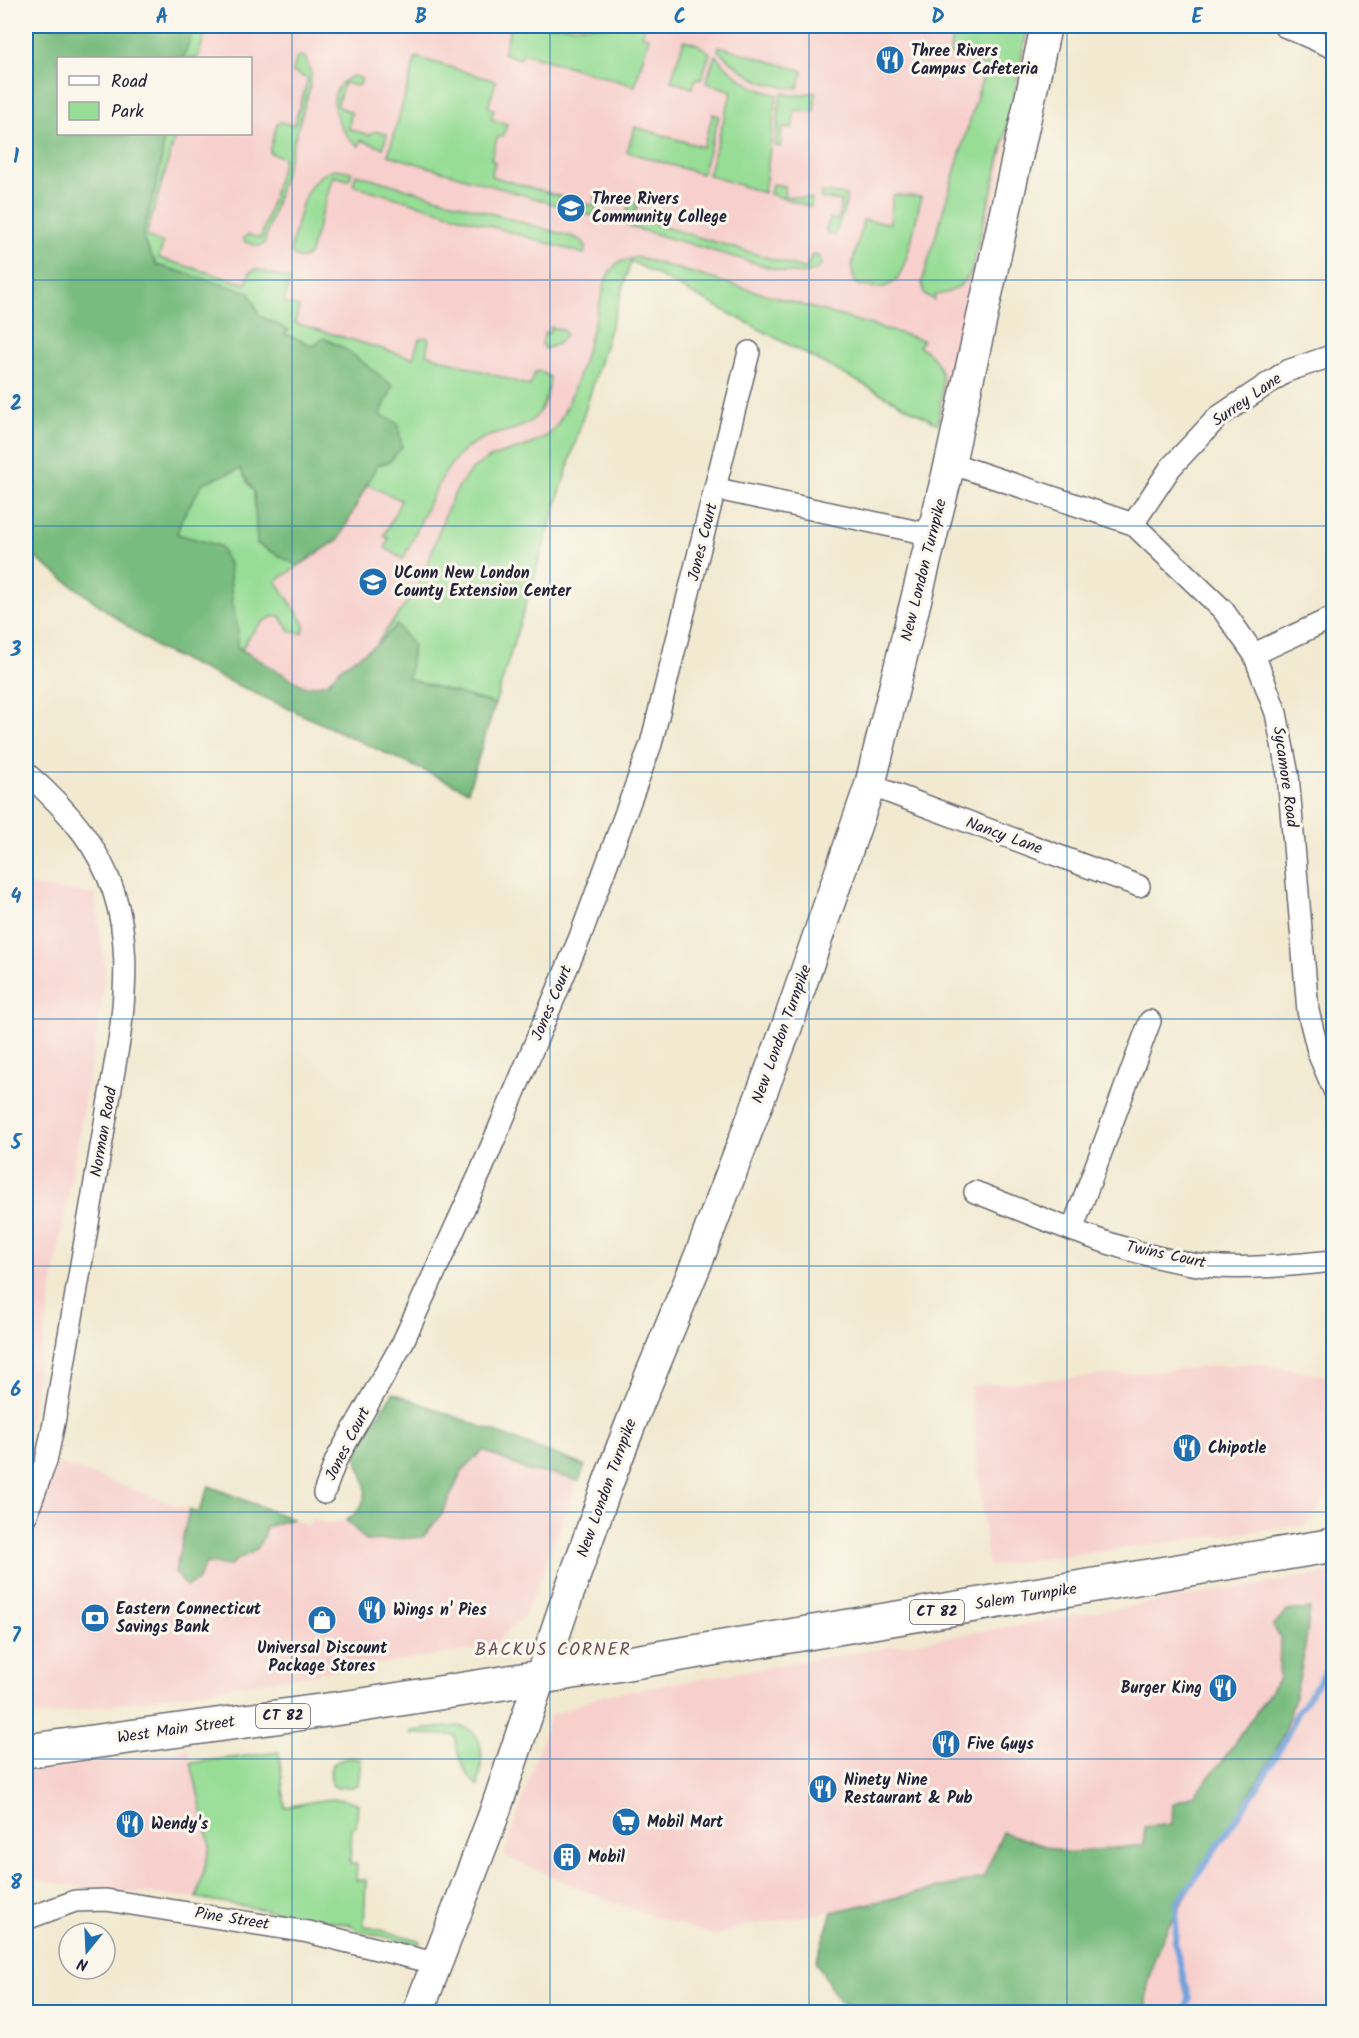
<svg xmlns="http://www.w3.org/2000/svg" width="1359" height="2038" viewBox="0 0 1359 2038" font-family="Kalam,sans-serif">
  <rect width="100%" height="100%" fill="#fbf7ec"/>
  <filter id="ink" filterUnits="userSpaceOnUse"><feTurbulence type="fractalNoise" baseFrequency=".0167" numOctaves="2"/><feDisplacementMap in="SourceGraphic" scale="12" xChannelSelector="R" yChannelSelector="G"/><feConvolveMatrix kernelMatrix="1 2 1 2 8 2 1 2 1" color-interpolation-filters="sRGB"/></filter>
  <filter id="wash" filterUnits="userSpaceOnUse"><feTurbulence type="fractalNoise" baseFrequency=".008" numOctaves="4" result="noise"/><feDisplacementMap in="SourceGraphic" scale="24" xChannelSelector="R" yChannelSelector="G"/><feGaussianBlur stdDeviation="1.35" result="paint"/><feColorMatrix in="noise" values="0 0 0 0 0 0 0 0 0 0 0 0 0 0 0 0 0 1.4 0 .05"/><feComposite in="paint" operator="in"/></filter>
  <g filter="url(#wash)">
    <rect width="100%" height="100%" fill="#f1e9d0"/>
    <!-- built -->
    <g fill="#f7d0cd">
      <path d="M195 26H1032L999 182 971 286 944 426 631 262 468 791 203 670 157 265 144 241 162 134H250V58H183Z"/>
      <path d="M26 885 95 895 105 972 102 1001 26 1439Z"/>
      <path d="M1256 1363 1333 1378V1469L1327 1496 1309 1524 988 1566 970 1386Z"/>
      <path d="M393 1393 584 1466 525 1616 490 1647 26 1718V1551L59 1463 198 1513 209 1486 309 1526 313 1518 323 1523 340 1522 351 1518 362 1505 366 1488 363 1477 357 1465V1450Z"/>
      <path d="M1333 1572V2012H1146L1145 2011 1146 1988 1151 1967 1175 1913 1276 1751 1287 1725 1280 1637 1279 1679 1223 1760 1195 1794 1173 1804 1172 1824 1145 1845 1066 1853 1003 1832 983 1878 832 1912 742 1926 715 1936 614 1903 504 1856 550 1716 604 1695Z"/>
      <path d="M188 1749 210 1846 197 1898 65 1885 26 1877V1773Z"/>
    </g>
    <!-- green -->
    <g fill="#97dd96" stroke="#5c8068" stroke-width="1.5">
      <path d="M26 26H207L198 58H58V134H176L146 236 163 243 159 258 246 284 250 272 255 269 290 279 284 303 299 307 295 323 413 358 419 339 426 337 429 339 426 354 530 386 535 372 540 371 550 377C542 447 501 418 463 451 435 477 421 526 403 559L385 548 389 539 384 536 401 500 366 484 339 539 276 581 305 624 303 633 291 632 280 616C262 616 250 634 242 649L237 647V629L232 601 229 564 221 548 159 649 26 551Z"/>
      <path d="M511 26H645L642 35 649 37 635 86 523 53 520 59 503 53Z"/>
      <path d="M952 26H1028L1005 137 971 272C962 287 952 293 935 295L934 300 924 294 922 282 986 66 950 55Z"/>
      <path d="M684 40 697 44 710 53 701 80 696 79 692 88 671 81Z"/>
      <path d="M719 46 803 71 798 88C760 87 746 74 718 51Z"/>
      <path d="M715 55C732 74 752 91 777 94L764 193 708 175 732 91 706 83Z"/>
      <path d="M301 56 306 58 311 74 310 87 264 244 259 246 245 242 243 238 248 235 261 238 284 158 270 153V148L277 124 280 122 294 125 308 79 293 72 296 58Z"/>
      <path d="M416 57 496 81 488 107 494 109 491 119 507 124 503 136 497 138 491 159 495 162 491 176 593 206 597 194 601 191 594 216 388 155Z"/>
      <path d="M353 76 361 78V84L356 86 344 83 337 106 351 112 349 129 369 135 375 131 387 134 383 148 361 140 359 146C335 131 320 88 353 76Z"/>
      <path d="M816 92 814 112 795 110 792 129 782 128 780 147 775 146 781 94 784 93C795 98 805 94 816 92Z"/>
      <path d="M713 114 719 116 702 174 627 152 635 127 703 147Z"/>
      <path d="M335 169 352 172 349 180 333 176 310 253C304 260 297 260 291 253V248C299 219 301 178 335 169Z"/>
      <path d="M356 174 576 238 582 241 586 247 584 254 353 185Z"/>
      <path d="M772 184 785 186 784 196 812 199 811 207 770 194Z"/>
      <path d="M821 192 846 195V203L835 235 828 234 826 230 830 219 838 220 841 201 820 198Z"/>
      <path d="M893 195 921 197C917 215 907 271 894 282 883 291 871 287 858 285 843 269 862 240 863 220L890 223Z"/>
      <path d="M630 201 635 202 637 205 634 218 806 269 812 255 818 256 822 263C814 277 799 274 785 272L631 227 627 225 624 220Z"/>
      <path d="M637 257 923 340 919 346C953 367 941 391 938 424L631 261 495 704 408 679 413 645H376C389 624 406 607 418 585 436 552 444 496 472 470 492 450 526 452 549 434 573 415 597 310 607 276L617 263Z"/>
      <path d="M551 327 563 330 566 335 557 344 545 349 542 344 545 332 549 333Z"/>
      <path d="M458 1726C489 1730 482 1764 478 1786 462 1773 457 1754 455 1735L412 1734 411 1731Z"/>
      <path d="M279 1752 285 1807C307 1804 338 1793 358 1804L356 1827H352L350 1864H357L356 1880H366L364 1926 419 1940 420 1943 415 1944 359 1931 351 1925 197 1898 210 1846 191 1763Z"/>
      <path d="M349 1758 361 1759 358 1786 337 1788 332 1785C329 1765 328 1763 349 1758Z"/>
    </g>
    <!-- forest -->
    <g fill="#79bc7f" stroke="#4e6f5d" stroke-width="1.5">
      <path d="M26 26H195L183 58H58V134H162C168 152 148 213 143 234L144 241 157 265 249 292 260 316 289 330 285 334 314 346 324 338 348 351 393 386 380 415 398 423 402 447 389 462 377 465 339 539 298 566 257 544 254 492 240 469 203 483 182 518 177 534 220 546 229 564 232 601 238 629 237 647 305 687 327 683 343 666 376 645 397 625 413 645 409 679 495 704 468 791 159 649 26 551Z"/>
      <path d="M393 1393 585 1466 579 1481 553 1474 528 1471 483 1450 462 1471 442 1514 423 1537 367 1541 346 1520C362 1512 370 1494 363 1476 359 1466 355 1460 358 1449 364 1431 382 1409 393 1393Z"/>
      <path d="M209 1486 292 1519 266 1527C256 1562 252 1546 229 1566L206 1563 197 1581 186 1586 175 1572 189 1510 198 1513Z"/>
      <path d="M1310 1609C1304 1660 1297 1704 1276 1751 1255 1785 1234 1819 1213 1853 1183 1901 1144 1953 1146 2012H866L839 2001 816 1962 832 1912 983 1878 1003 1832 1066 1853 1144 1845V1827L1172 1824 1173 1804 1195 1794 1223 1760 1279 1679 1280 1637 1273 1626 1286 1611Z"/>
    </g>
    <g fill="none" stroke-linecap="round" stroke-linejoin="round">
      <!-- stream -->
      <path stroke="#72a1db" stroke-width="6" d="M1185 2012 1189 1999 1175 1944 1177 1904 1254 1793 1283 1744 1297 1713 1328 1669 1334 1665"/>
    </g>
  </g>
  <g filter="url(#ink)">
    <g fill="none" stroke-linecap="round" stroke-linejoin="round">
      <!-- street casing -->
      <g stroke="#6a686f" stroke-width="24">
        <g id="street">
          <path d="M1284 26 1334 48"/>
          <path d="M950 463 1133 524 1223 610 1254 654 1276 713 1288 775 1308 1011 1319 1055 1334 1090"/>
          <path d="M717 489 933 535"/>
          <path d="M1133 524 1171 467 1218 417 1287 371 1334 355"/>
          <path d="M1254 654 1334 617"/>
          <path d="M26 773C119 854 136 920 119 1041L54 1423 46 1461 26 1516"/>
          <path d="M870 785 1139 886"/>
          <path d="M975 1192C1048 1220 1127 1257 1206 1266 1248 1270 1291 1265 1334 1261"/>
          <path d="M1072 1230 1150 1021"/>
          <path d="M324 1493 336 1460 402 1344 481 1171 580 937 651 744 749 352"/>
          <path d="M26 1919 75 1901 106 1900 308 1932 438 1964"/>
        </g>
      </g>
      <!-- secondary casing -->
      <g stroke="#6a686f" stroke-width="33">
        <path id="secondary" d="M418 2012 493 1817 566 1601 608 1483 636 1410 700 1255 786 1029 870 785 950 463 1046 26"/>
      </g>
      <!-- primary casing -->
      <g stroke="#6a686f" stroke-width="36">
        <path id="primary" d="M26 1751 356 1706 586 1670 1334 1545"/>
      </g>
      <!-- street -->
      <use href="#street" stroke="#fff" stroke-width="21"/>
      <!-- secondary -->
      <use href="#secondary" stroke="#fff" stroke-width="30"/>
      <!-- primary -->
      <use href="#primary" stroke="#fff" stroke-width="33"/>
    </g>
  </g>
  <!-- grid -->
  <path fill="none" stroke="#1f6fb2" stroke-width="1.5" stroke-opacity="0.55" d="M292 26V2012M550 26V2012M809 26V2012M1067 26V2012M26 280H1334M26 526H1334M26 772H1334M26 1019H1334M26 1266H1334M26 1512H1334M26 1759H1334"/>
  <!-- icons -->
  <defs>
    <g id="restaurant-disc" transform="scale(1.5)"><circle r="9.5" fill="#1f6fb2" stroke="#fbf7ec"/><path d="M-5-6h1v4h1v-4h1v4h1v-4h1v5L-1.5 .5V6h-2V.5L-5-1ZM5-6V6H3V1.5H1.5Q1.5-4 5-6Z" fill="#fff"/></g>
    <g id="university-disc" transform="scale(1.5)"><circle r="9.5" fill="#1f6fb2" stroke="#fbf7ec"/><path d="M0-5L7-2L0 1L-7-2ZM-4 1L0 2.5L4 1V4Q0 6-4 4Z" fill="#fff"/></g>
    <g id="bank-disc" transform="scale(1.5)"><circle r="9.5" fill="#1f6fb2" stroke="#fbf7ec"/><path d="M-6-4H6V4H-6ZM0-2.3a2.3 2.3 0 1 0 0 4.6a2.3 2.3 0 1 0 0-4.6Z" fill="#fff"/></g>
    <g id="shop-disc" transform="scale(1.5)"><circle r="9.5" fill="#1f6fb2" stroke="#fbf7ec"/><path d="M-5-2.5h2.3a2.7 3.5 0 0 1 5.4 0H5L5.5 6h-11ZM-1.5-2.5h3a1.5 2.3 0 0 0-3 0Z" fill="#fff"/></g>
    <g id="supermarket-disc" transform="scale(1.5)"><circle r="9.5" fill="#1f6fb2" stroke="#fbf7ec"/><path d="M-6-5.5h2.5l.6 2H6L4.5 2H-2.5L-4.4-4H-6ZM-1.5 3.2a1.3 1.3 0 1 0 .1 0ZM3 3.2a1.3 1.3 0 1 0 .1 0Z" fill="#fff"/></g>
    <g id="building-disc" transform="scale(1.5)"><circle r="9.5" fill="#1f6fb2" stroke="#fbf7ec"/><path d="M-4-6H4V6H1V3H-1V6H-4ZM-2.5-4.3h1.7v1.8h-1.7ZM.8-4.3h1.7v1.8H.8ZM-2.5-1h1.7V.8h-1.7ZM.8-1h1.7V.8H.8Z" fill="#fff"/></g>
  </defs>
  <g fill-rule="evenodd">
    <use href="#restaurant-disc" x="890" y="60"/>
    <use href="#university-disc" x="571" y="208"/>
    <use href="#university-disc" x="373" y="582"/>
    <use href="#restaurant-disc" x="1187" y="1448"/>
    <use href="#restaurant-disc" x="372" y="1610"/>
    <use href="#bank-disc" x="95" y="1618"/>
    <use href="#shop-disc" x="322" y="1620"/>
    <use href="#restaurant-disc" x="1223" y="1688"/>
    <use href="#restaurant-disc" x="946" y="1744"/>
    <use href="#restaurant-disc" x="823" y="1789"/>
    <use href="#supermarket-disc" x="626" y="1822"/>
    <use href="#restaurant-disc" x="130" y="1824"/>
    <use href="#building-disc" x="567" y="1857"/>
  </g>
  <g text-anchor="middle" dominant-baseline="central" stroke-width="6" stroke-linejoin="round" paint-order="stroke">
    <!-- shield labels -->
    <g fill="#fbf7ec" stroke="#636270" stroke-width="1.5">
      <rect x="910" y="1600" width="54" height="24" rx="4.5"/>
      <rect x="256" y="1704" width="54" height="24" rx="4.5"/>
    </g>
    <g font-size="15" font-weight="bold" fill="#22223b">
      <text x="937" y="1612">CT 82</text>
      <text x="283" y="1716">CT 82</text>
    </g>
    <!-- poi labels -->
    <g font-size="16" font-weight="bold" fill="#22223b" stroke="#fbf7ec" text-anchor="start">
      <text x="911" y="51">Three Rivers<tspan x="911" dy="18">Campus Cafeteria</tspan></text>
      <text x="592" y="199">Three Rivers<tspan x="592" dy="18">Community College</tspan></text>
      <text x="394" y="573">UConn New London<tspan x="394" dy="18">County Extension Center</tspan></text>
      <text x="1208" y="1448">Chipotle</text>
      <text x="116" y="1609">Eastern Connecticut<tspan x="116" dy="18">Savings Bank</tspan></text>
      <text x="393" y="1610">Wings n' Pies</text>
      <text x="322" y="1648" text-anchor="middle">Universal Discount<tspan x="322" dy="18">Package Stores</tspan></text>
      <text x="1202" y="1688" text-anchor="end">Burger King</text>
      <text x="967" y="1744">Five Guys</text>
      <text x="844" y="1780">Ninety Nine<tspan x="844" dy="18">Restaurant &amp; Pub</tspan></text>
      <text x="647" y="1822">Mobil Mart</text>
      <text x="151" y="1824">Wendy's</text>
      <text x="588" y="1857">Mobil</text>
    </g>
    <!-- street labels -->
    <g font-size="16" fill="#22223b" stroke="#fbf7ec">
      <text transform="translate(1247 400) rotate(-35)">Surrey Lane</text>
      <text transform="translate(703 542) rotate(-76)">Jones Court</text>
      <text transform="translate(924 570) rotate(-76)">New London Turnpike</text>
      <text transform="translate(1285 777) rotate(82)">Sycamore Road</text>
      <text transform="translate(1004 836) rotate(20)">Nancy Lane</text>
      <text transform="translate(552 1003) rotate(-67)">Jones Court</text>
      <text transform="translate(782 1034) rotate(-70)">New London Turnpike</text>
      <text transform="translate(104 1132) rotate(-80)">Norman Road</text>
      <text transform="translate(1166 1255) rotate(12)">Twins Court</text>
      <text transform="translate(348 1444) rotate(-63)">Jones Court</text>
      <text transform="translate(607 1488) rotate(-70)">New London Turnpike</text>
      <text transform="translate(1026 1597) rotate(-9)">Salem Turnpike</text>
      <text transform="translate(176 1730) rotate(-8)">West Main Street</text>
      <text transform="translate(232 1919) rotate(9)">Pine Street</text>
    </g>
    <!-- neighbourhood labels -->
    <g font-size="18" letter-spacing="1.5" fill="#6e4f5a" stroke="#fbf7ec">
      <text x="553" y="1650">BACKUS CORNER</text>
    </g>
  </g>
  <!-- margin -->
  <rect width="1359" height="2038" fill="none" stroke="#fbf7ec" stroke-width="66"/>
  <!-- legend -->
  <rect x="57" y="57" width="195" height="78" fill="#fbf7ec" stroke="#a4a2a5" stroke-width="1.5"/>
  <rect x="69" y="76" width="30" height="9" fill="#ffffff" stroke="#a4a2a5" stroke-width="1.5"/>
  <text x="111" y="87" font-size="18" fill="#22223b">Road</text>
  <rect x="69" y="102" width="30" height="18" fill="#97dd96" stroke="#a4a2a5" stroke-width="1.5"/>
  <text x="111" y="117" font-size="18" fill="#22223b">Park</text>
  <!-- north arrow -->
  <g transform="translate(87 1951) rotate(198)"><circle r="28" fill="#fbf7ec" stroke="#a4a2a5" stroke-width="1.5"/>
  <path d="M0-4.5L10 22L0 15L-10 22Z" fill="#1f6fb2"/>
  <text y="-9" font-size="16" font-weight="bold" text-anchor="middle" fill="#22223b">N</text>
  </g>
  <rect x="33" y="33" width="1293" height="1972" fill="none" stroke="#1f6fb2" stroke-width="2"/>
  <g font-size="20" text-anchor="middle" font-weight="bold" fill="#1f6fb2">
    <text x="162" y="23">A</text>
    <text x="421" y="23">B</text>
    <text x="680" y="23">C</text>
    <text x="938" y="23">D</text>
    <text x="1197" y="23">E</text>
    <text x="16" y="163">1</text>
    <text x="16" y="410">2</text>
    <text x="16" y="656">3</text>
    <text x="16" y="903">4</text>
    <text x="16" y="1149">5</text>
    <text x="16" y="1396">6</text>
    <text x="16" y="1642">7</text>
    <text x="16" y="1889">8</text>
  </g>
</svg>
